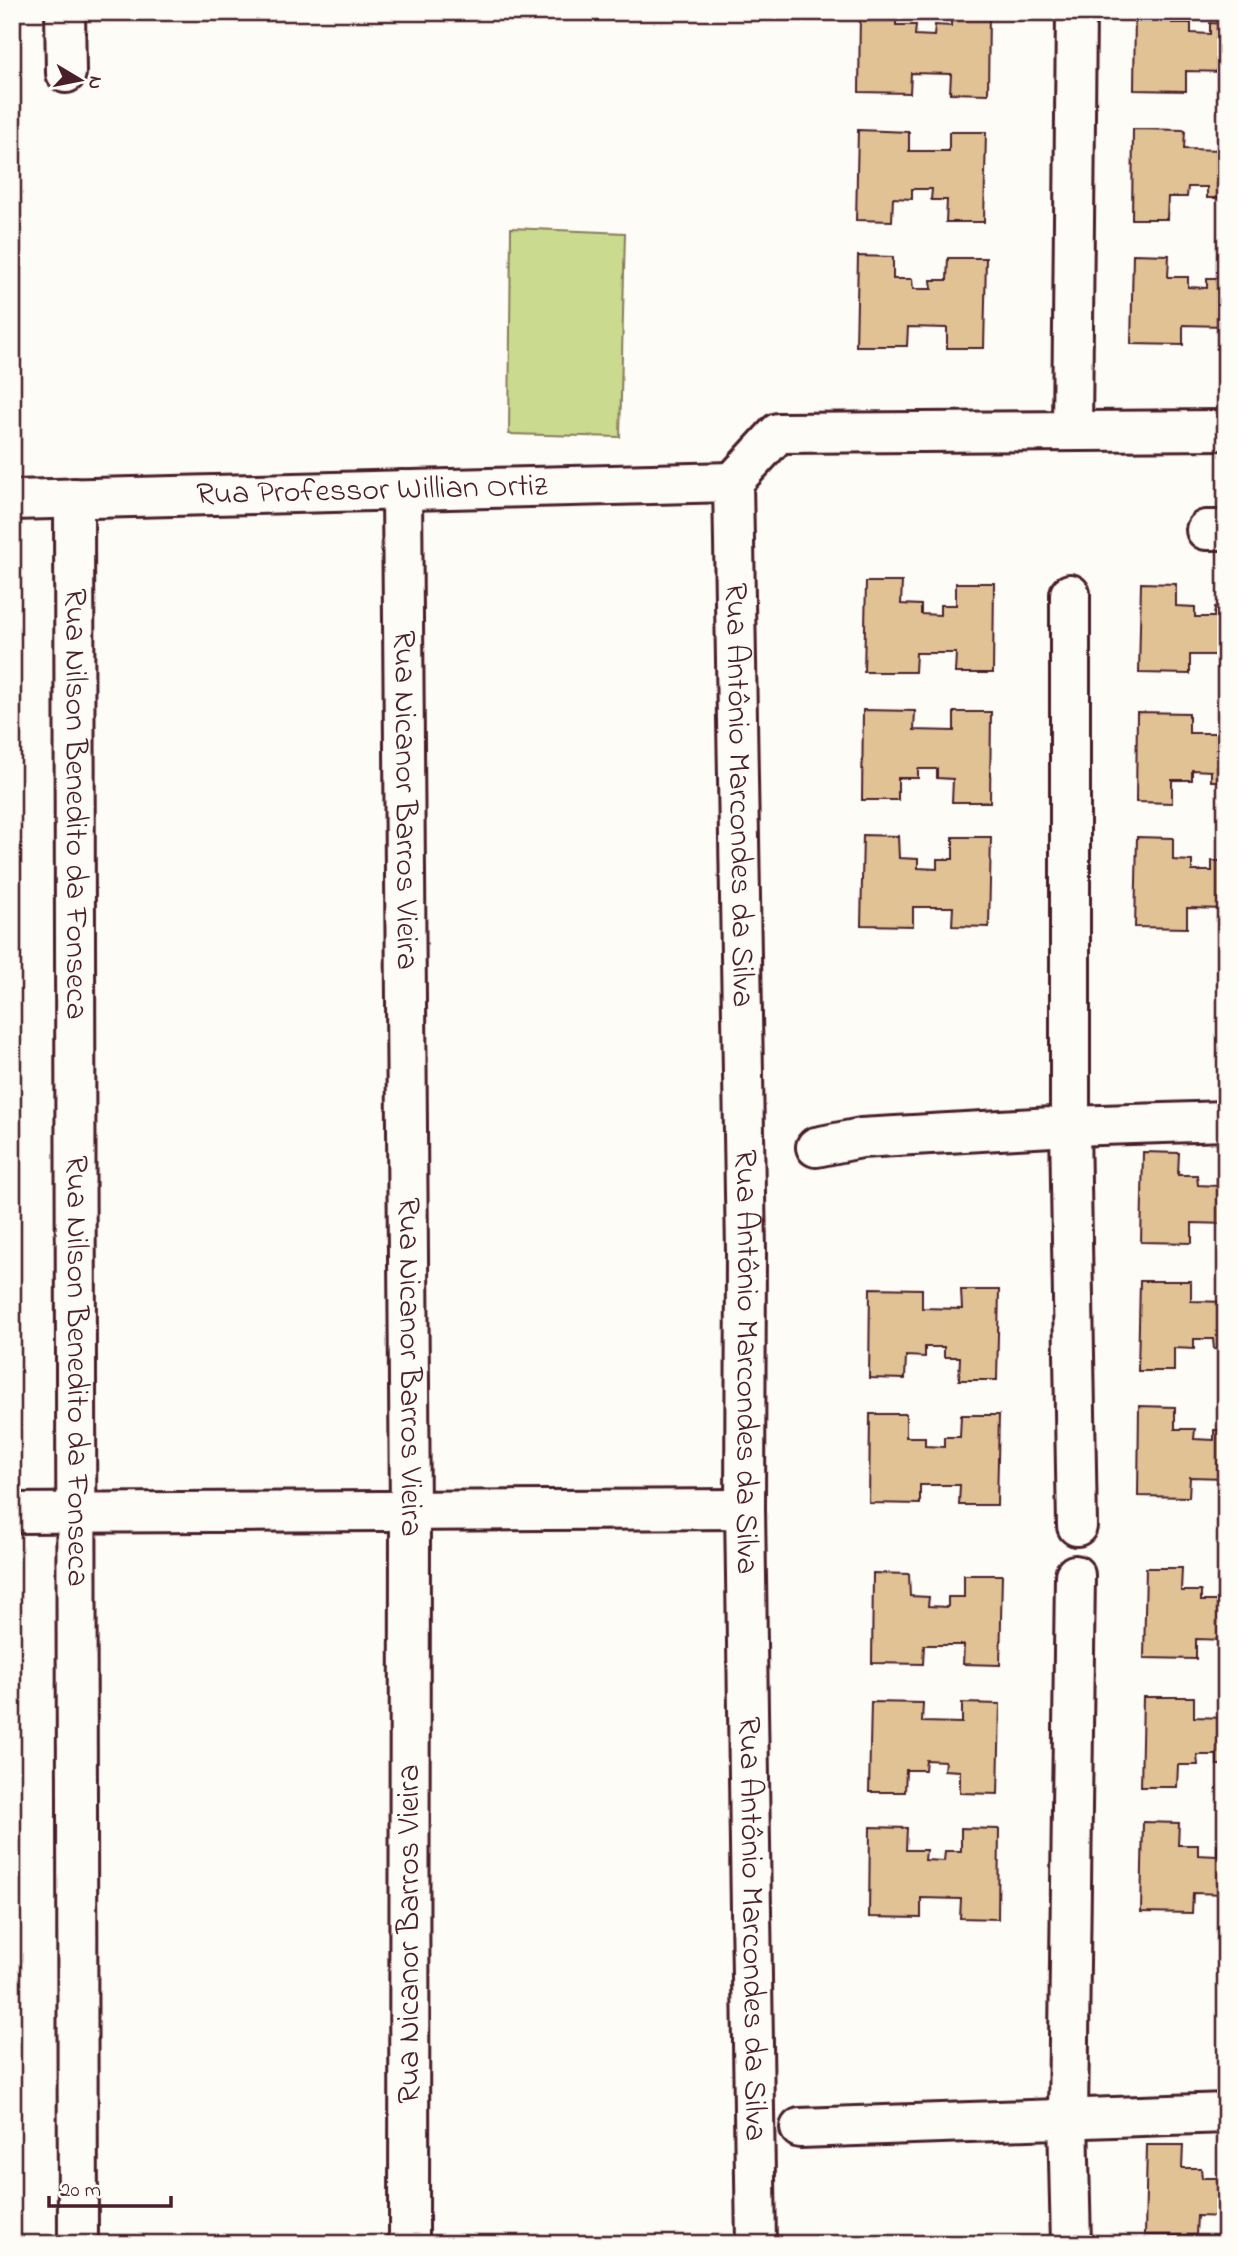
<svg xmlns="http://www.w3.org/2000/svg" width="1238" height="2256" viewBox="0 0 1238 2256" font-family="'Indie Flower',sans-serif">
  <rect width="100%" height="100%" fill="#fdfcf7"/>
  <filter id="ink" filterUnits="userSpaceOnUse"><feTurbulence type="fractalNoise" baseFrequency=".0143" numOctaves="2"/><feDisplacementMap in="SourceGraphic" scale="14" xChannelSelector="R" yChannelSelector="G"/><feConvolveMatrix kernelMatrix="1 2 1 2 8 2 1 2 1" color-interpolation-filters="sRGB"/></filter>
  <g filter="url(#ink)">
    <!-- green -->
    <path fill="#cada8e" stroke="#8a7c5c" stroke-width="2" d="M511 228 625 233 620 437 509 434Z"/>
    <!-- building -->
    <g fill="#e0c294" stroke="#4a1f2b" stroke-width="2">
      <path d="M860 12H896V25H916L915 35 934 36 935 25 951 26V12H989L988 94 950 93 951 74 911 73 910 93 859 92Z"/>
      <path d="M1135 12H1172V23H1191V33L1210 34V23L1226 24V72L1186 71V91L1134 90Z"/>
      <path d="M1133 129 1185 130 1184 149 1224 150 1226 130V220H1222V198H1207V187H1188L1187 197H1168L1167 219H1132Z"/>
      <path d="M858 130 909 132V151H949V132H986L984 222H946L947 200H931L932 189H912V199L893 198 892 221 856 220Z"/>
      <path d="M1133 254 1169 255 1168 277H1188V287L1207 288V278H1223V256H1226V346H1223V326L1183 325V345L1131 344Z"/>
      <path d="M858 256 893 257V279H912L913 289H932L931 280H947L948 258H986L984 348H947V328L908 327 907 346H856Z"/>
      <path d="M866 582H902L901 604 921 605V614L940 615V605H956V583H994L993 673H955L956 653H916L915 672H864Z"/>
      <path d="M1141 583 1176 584V606L1195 607V617H1214L1215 607H1226V655H1190V674L1139 673Z"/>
      <path d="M863 710 915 711 914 730 954 731V712H991L990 802H952L953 779 937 778V769H918V778H898V800H862Z"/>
      <path d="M1137 712 1189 713V733H1226V781H1211V771L1192 770V780H1172V803L1136 802Z"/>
      <path d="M863 835 898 836 899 858 918 859V868L937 869V859H953V837H991L989 927 952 926 953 907H913V926L861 925Z"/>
      <path d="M1137 837 1173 838V860L1192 861V871H1212V861H1226V909L1187 908V928L1135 927Z"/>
      <path d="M1143 1152 1179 1153 1178 1175H1197L1198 1185 1217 1186V1175H1226V1224L1192 1223V1243L1141 1242Z"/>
      <path d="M1140 1281H1191V1301L1226 1302V1350L1214 1349 1213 1339H1194V1349L1174 1348V1371H1138Z"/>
      <path d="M870 1288 922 1289V1308L962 1309 961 1290H999L997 1380H959L960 1357H944V1347H925V1357L906 1356 905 1379 869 1378Z"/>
      <path d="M1139 1406 1175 1407V1429H1195L1194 1439 1214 1440V1430H1226V1478L1190 1477 1189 1497 1138 1496Z"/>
      <path d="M870 1414H906V1437H925V1446L944 1447V1437H960L961 1415H999L997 1505H959L960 1485H920V1504L869 1503Z"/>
      <path d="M1146 1568H1182L1181 1591H1201V1601H1220V1592H1226V1640L1196 1639V1659L1144 1658Z"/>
      <path d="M873 1573 909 1574 910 1596 929 1597 928 1606 948 1607V1597H964V1575H1002L1000 1665 963 1664 964 1645H924L923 1664 872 1663Z"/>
      <path d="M1143 1697H1194V1717L1226 1718V1765H1217V1755H1197L1198 1765H1178L1177 1787H1141Z"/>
      <path d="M871 1702 923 1703 922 1722 962 1723V1703L1000 1704 998 1794 960 1793V1771L944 1770 945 1761 926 1760 925 1770H906L905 1792H869Z"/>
      <path d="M1143 1822 1179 1823 1178 1845H1198V1855L1217 1856V1845L1226 1846V1894L1193 1893 1192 1913 1141 1912Z"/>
      <path d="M870 1827 907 1828 906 1850H926L925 1860 944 1861 945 1851H961V1828L999 1829 998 1919 960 1918 961 1899 921 1898V1918L869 1917Z"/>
      <path d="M1147 2145H1183L1182 2168H1201L1202 2178H1221V2169H1226V2217L1197 2216 1196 2235H1145Z"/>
    </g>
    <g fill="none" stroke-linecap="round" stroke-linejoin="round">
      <!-- minor casing -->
      <g stroke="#4a1f2b" stroke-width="44">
        <g id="minor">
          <path d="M65 12 66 73"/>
          <path d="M1072 431 1076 12"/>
          <path id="s1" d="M733 482 746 1252 745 1509 756 2244"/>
          <path d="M733 482 778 433 1226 430"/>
          <path id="s2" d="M402 490 410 1511 409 2244"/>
          <path id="s3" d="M74 498 78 2244"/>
          <path id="s4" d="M12 500 733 482"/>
          <path d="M1206 530H1226"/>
          <path d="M1070 594V1126L1077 1526"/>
          <path d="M816 1147 861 1138 1070 1126 1226 1121"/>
          <path d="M12 1513 745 1509"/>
          <path d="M800 2128 1226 2113"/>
          <path d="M1071 2244 1068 2118 1075 1575"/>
        </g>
      </g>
      <!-- minor -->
      <use href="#minor" stroke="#fdfcf7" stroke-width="38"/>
    </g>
  </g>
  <g text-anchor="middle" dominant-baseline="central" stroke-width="6" stroke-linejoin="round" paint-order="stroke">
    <!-- street labels -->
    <g font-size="32" fill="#4a1f2b" stroke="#fdfcf7">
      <text stroke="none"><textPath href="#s4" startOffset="360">Rua Professor Willian Ortiz</textPath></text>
      <text stroke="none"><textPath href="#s1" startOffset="313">Rua Antônio Marcondes da Silva</textPath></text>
      <text stroke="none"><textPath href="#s2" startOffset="310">Rua Nicanor Barros Vieira</textPath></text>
      <text stroke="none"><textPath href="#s3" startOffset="306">Rua Nilson Benedito da Fonseca</textPath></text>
      <text stroke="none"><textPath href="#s1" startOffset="880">Rua Antônio Marcondes da Silva</textPath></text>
      <text stroke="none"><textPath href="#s2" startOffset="877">Rua Nicanor Barros Vieira</textPath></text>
      <text stroke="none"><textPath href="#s3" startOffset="873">Rua Nilson Benedito da Fonseca</textPath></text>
      <text stroke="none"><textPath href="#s1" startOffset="1447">Rua Antônio Marcondes da Silva</textPath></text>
      <text transform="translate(410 1934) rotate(-90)">Rua Nicanor Barros Vieira</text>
    </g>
  </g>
  <!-- margin -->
  <rect width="1238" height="2256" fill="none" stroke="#fdfcf7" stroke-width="42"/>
  <rect x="21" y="21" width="1196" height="2214" fill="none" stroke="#4a1f2b" stroke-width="2.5" filter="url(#ink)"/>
  <!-- north arrow -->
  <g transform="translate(80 80) rotate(100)" stroke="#fdfcf7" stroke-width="5" paint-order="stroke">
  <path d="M0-5L12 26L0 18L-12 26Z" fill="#4a1f2b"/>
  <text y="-10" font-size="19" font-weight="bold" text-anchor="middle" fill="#4a1f2b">N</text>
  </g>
  <!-- scale -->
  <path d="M49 2196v10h122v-10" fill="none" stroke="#4a1f2b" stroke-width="3.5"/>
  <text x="60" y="2196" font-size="21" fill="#4a1f2b" stroke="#fdfcf7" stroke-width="5" paint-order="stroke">20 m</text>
</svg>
